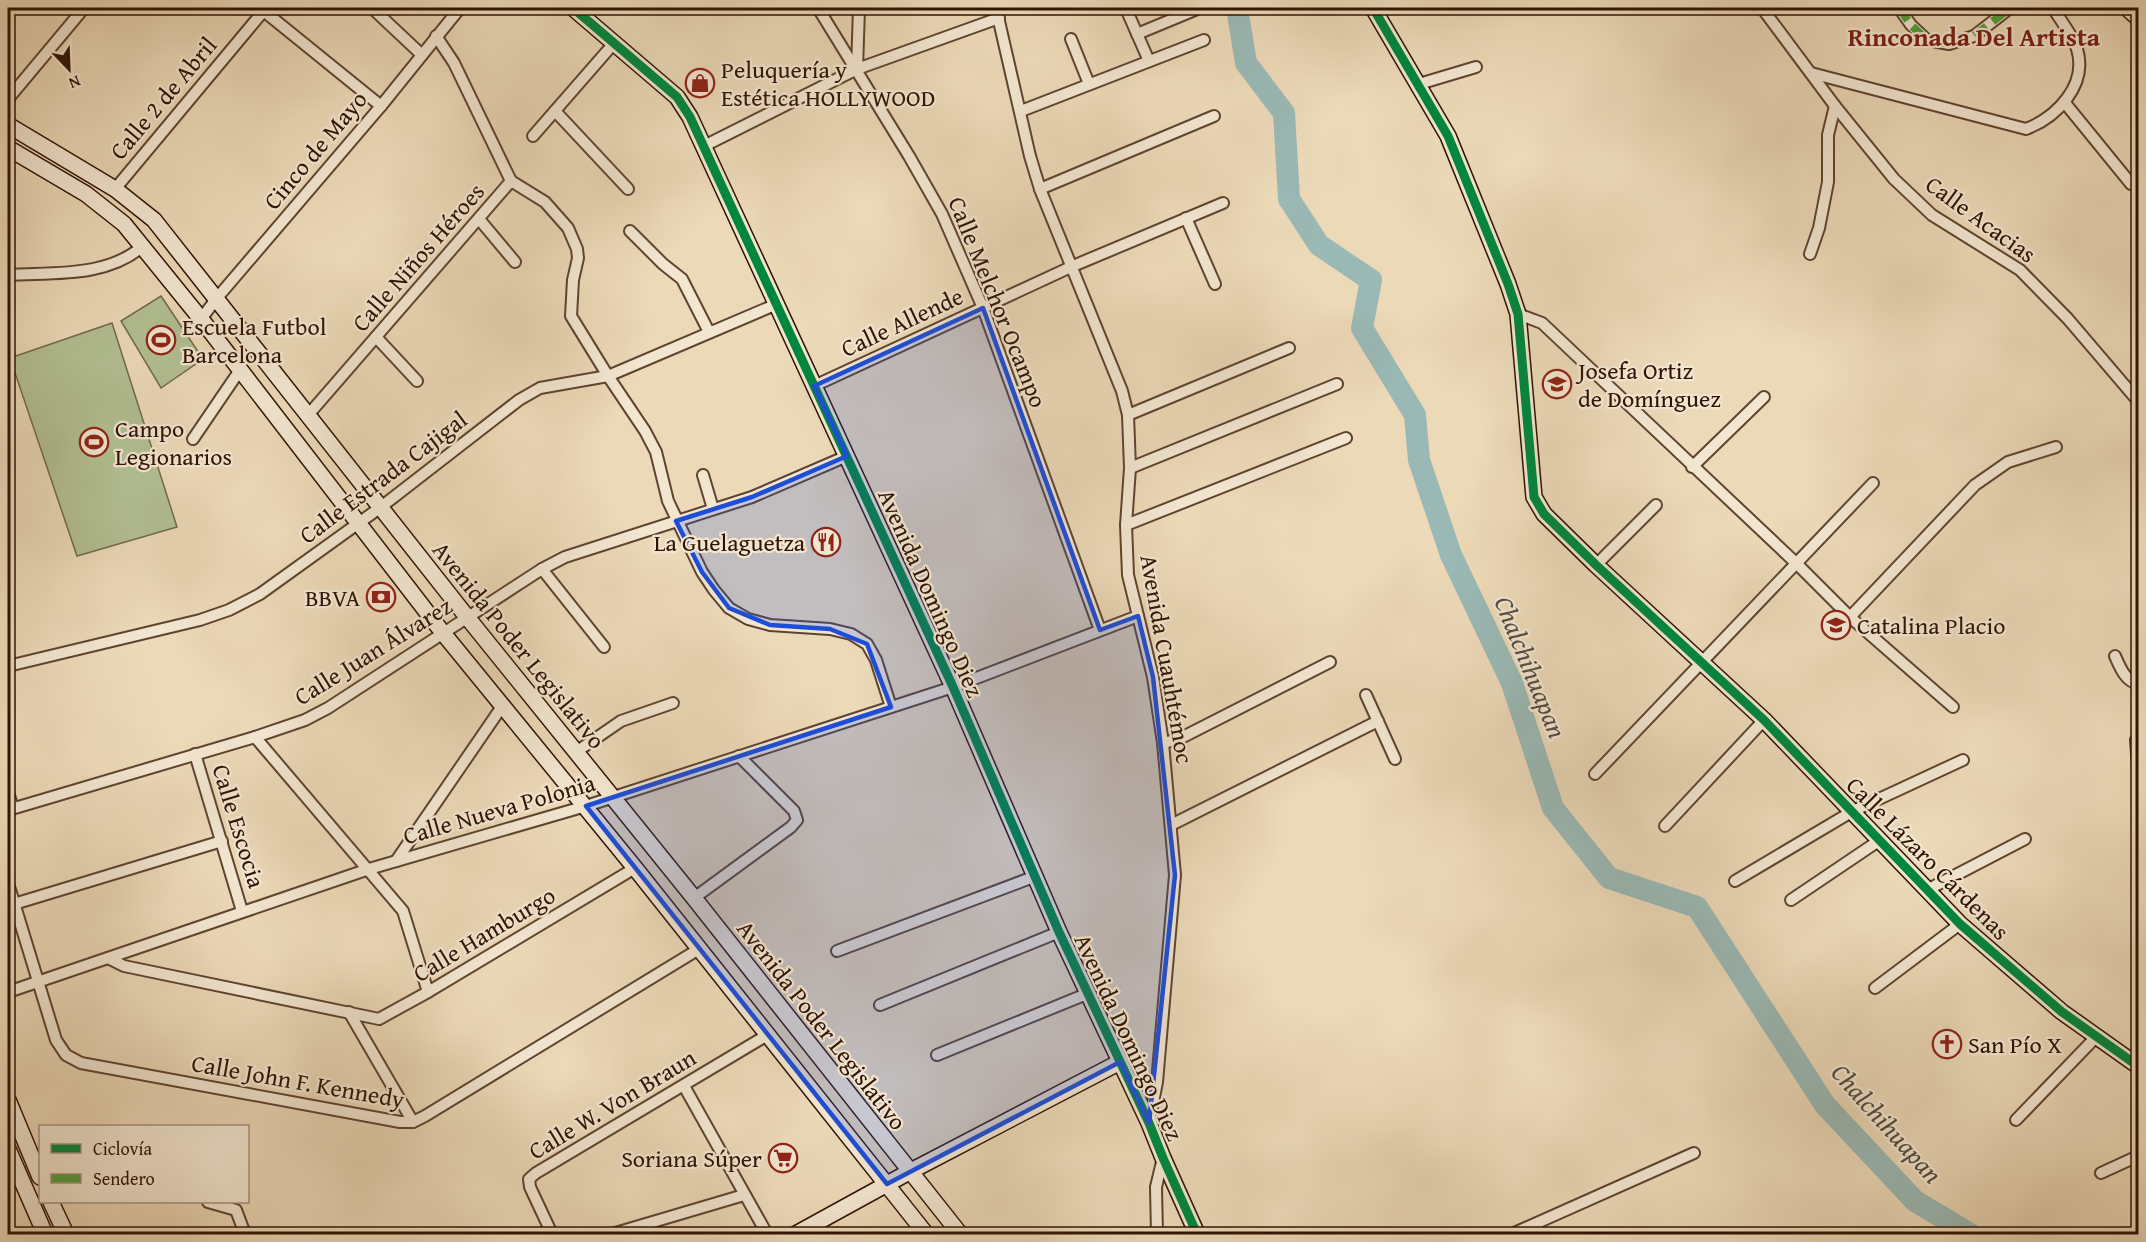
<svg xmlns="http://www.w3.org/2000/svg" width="2146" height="1242" viewBox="0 0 2146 1242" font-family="'Gentium Book Plus',serif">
  <rect width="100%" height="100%" fill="#ecd9b8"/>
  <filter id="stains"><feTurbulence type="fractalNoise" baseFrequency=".00333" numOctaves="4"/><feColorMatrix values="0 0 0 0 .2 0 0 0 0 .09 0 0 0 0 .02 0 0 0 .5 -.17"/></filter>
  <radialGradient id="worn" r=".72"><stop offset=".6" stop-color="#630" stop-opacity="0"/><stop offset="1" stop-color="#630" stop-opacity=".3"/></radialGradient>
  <!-- green -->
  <g fill="#b2c093" stroke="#706a4b" stroke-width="1.5">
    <path d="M161 296 203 359 161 388 121 321Z"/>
    <path d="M112 323 177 527 77 556 10 358Z"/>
  </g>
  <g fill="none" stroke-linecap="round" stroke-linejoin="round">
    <!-- river -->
    <path stroke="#9ab9b5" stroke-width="22" d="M1237 8 1246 63 1284 113 1289 199 1319 245 1371 280 1362 328 1415 415 1419 460 1451 555 1512 683 1553 808 1609 878 1697 907 1825 1105 1915 1201 1970 1234"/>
    <!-- street casing -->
    <g stroke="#5e4430" stroke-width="14">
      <g id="street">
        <path d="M260 8 381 106"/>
        <path d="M372 8 422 55"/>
        <path d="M818 8 909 156 942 214 983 308 1100 630"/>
        <path d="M996 8 1030 156 1040 189 1122 391 1128 415 1130 468 1126 525 1128 575 1153 677 1163 743 1175 875 1157 1082 1149 1123"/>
        <path d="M1762 8 1835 106 1894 179 1932 215 2020 270 2068 319 2138 401"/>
        <path d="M1899 8 1911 25 1927 40 1949 44 1974 36 2010 8"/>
        <path d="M1127 11 1149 61"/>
        <path d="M1137 34 1195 10"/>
        <path d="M436 36 454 63 511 181 545 202 568 228 577 249 578 258 573 280 571 316 608 376 645 431 656 452 668 501 702 572 714 590 729 608 748 619 770 625 830 629 851 634 867 644 876 660 891 707"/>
        <path d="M1071 39 1089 84"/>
        <path d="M857 69 859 8"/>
        <path d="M1811 73 2026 129C2057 117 2088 85 2077 49 2073 35 2060 20 2053 8"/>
        <path d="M1419 84 1476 67"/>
        <path d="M8 99 84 8"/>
        <path d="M2065 103 2131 184"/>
        <path d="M555 111 628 189"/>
        <path d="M1021 111 1204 40"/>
        <path d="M533 136 615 42"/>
        <path d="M704 146 857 69 999 18"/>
        <path d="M115 189 266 8"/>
        <path d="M1040 189 1214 116"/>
        <path d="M1186 218 1215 284"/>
        <path d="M479 219 515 262"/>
        <path d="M630 231 663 264 682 279 709 332"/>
        <path d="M1810 254 1819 228 1828 182V135L1835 106"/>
        <path d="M8 275C53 272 106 278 143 246"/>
        <path d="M1518 314 1542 323 1797 564 1850 617 1953 707"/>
        <path d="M201 319 217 298 381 106 460 8"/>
        <path d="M376 337 417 381"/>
        <path d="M814 386 1073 266 1223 203"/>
        <path d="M309 414 511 181"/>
        <path d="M1128 415 1289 348"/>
        <path d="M193 439 240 370"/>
        <path d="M1692 467 1764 397"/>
        <path d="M1130 468 1337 384"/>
        <path d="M703 475 713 509"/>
        <path d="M1126 525 1346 438"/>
        <path d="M1596 565 1656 505"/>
        <path d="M542 569 604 647"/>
        <path d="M1850 617 1975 485 2008 462 2056 447"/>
        <path d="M2115 656C2120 667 2125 681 2138 684"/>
        <path d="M8 666 200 620 229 610 260 594 381 507 519 400 540 388 608 376 777 304"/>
        <path d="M1366 695 1395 759"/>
        <path d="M255 737 403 911 428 992"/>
        <path d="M2138 737 2136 740 2138 767"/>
        <path d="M1163 743 1179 739 1330 662"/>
        <path d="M576 752 621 721 673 703"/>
        <path d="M195 754 242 911"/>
        <path d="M1595 774 1873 483"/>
        <path d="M8 792 13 808"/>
        <path d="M8 810 255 737 305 720 328 708 542 569 565 557 752 497 847 456"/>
        <path d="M1171 825 1378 721"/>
        <path d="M1665 826 1764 720"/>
        <path d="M396 861 503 705"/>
        <path d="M1735 881 1853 811 1963 760"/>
        <path d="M8 883 56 1040 66 1055 81 1063 400 1122H413L425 1116 699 949"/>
        <path d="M1927 890 2025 839"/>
        <path d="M694 898 791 827 797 820 794 811 739 756"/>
        <path d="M1791 900 1880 840"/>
        <path d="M14 904 222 841"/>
        <path d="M837 951 1036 876"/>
        <path d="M108 958 124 966 379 1019 428 992 635 868"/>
        <path d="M1875 988 1960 924"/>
        <path d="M8 992 369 869 586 806 953 687 1138 616"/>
        <path d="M880 1005 1059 932"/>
        <path d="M349 1012 413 1122"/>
        <path d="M937 1055 1089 993"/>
        <path d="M684 1086 767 1234"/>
        <path d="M2016 1120 2096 1037"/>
        <path d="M2101 1173 2138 1156"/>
        <path d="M208 1202 236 1210 245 1234"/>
        <path d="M552 1234 530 1187 529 1179 536 1173 769 1034"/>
        <path d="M612 1234 744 1195"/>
        <path d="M1157 1234 1156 1187 1163 1158"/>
        <path d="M1512 1234 1694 1153"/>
      </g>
    </g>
    <!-- secondary casing -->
    <g stroke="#2f1303" stroke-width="18">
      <g id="secondary">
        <path d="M573 8 677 97 690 117 953 687 1059 932 1149 1123 1163 1158 1197 1234"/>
        <path d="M1373 8 1448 136 1508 284 1518 314 1534 497 1544 514 1596 565 1764 720 1960 924 2062 1012 2138 1066"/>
        <path d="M8 125 115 189 154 220 467 617 694 898 960 1234"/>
        <path d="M8 148 86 194 124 224 201 319 443 633 635 868 926 1234"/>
        <path d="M8 1100 40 1177"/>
        <path d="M8 1149 45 1234"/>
        <path d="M51 1202 66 1234"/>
        <path d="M796 1234 909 1172 1120 1062"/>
      </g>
    </g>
    <!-- primary casing -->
    <g stroke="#2f1303" stroke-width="21">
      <path id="primary" d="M2129 8 2138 16"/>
    </g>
    <!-- street -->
    <use href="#street" stroke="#f3e6d1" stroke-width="10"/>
    <!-- secondary -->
    <use href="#secondary" stroke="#f3e6d1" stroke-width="15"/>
    <!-- primary -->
    <use href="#primary" stroke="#ecd9b8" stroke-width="18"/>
    <!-- quiet -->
    <path stroke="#52a03d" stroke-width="8" stroke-dasharray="15 8" stroke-linecap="butt" d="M1899 8 1911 25 1927 40 1949 44 1974 36 2010 8"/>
    <!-- cycleway casing -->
    <g stroke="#f3e6d1" stroke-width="13">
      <g id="cycleway">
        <path d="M573 8 677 97 690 117 953 687 1059 932 1149 1123 1163 1158 1197 1234"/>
        <path d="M1373 8 1448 136 1508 284 1518 314 1534 497 1544 514 1596 565 1764 720 1960 924 2062 1012 2138 1066"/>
      </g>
    </g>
    <!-- cycleway -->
    <use href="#cycleway" stroke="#00873e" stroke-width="9"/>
  </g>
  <!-- marked area -->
  <path fill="#1d4ed8" fill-opacity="0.2" stroke="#1d4ed8" stroke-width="4.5" stroke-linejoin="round" d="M983 308 1100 630 1138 616 1153 677 1175 875 1149 1123 1120 1062 887 1184 586 806 891 707 867 644 830 629 770 625 729 608 702 572 676 521 752 497 847 456 814 386Z"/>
  <!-- icons -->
  <defs>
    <g id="shop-ring" transform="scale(1.5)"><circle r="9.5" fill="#f3e6d1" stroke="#8f2418" stroke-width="1.5"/><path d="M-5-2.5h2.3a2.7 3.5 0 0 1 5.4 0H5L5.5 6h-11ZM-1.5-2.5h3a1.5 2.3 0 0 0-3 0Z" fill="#8f2418"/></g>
    <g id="stadium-ring" transform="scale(1.5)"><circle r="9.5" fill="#f3e6d1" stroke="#8f2418" stroke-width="1.5"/><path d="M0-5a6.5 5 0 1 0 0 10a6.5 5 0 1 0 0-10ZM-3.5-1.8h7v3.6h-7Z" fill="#8f2418"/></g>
    <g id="school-ring" transform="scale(1.5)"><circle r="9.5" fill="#f3e6d1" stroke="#8f2418" stroke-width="1.5"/><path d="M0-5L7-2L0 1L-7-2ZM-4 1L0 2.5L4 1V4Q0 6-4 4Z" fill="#8f2418"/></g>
    <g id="restaurant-ring" transform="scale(1.5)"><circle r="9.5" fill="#f3e6d1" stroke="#8f2418" stroke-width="1.5"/><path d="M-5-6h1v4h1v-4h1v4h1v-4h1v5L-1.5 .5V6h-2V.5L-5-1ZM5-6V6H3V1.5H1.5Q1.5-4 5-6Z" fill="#8f2418"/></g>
    <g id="bank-ring" transform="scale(1.5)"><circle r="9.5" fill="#f3e6d1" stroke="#8f2418" stroke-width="1.5"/><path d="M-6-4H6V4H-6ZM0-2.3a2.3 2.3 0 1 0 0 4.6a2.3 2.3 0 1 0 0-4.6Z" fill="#8f2418"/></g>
    <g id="church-ring" transform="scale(1.5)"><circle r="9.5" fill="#f3e6d1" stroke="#8f2418" stroke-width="1.5"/><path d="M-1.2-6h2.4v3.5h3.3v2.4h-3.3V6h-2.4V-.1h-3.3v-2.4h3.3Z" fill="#8f2418"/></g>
    <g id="supermarket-ring" transform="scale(1.5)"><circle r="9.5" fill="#f3e6d1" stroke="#8f2418" stroke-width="1.5"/><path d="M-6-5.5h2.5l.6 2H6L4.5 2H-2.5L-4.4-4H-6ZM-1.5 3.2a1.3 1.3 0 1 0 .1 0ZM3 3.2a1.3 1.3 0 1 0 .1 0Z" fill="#8f2418"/></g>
  </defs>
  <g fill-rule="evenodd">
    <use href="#shop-ring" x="700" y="83"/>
    <use href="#stadium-ring" x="161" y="340"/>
    <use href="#school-ring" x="1557" y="384"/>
    <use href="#stadium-ring" x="94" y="442"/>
    <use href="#restaurant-ring" x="826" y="542"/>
    <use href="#bank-ring" x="381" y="597"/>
    <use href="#school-ring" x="1836" y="625"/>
    <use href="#church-ring" x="1947" y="1044"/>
    <use href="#supermarket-ring" x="783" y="1158"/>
  </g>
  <g text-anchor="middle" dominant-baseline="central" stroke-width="4.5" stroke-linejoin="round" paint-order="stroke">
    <!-- poi labels -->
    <g font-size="24" fill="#2f1303" stroke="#f3e6d1" text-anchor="start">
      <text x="721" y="69">Peluquería y<tspan x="721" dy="28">Estética HOLLYWOOD</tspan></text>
      <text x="182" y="326">Escuela Futbol<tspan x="182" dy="28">Barcelona</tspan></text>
      <text x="1578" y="370">Josefa Ortiz<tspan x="1578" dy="28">de Domínguez</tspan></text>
      <text x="115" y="428">Campo<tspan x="115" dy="28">Legionarios</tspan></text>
      <text x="805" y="542" text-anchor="end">La Guelaguetza</text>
      <text x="360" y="597" text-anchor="end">BBVA</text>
      <text x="1857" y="625">Catalina Placio</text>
      <text x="1968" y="1044">San Pío X</text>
      <text x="762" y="1158" text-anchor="end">Soriana Súper</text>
    </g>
    <!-- street labels -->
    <g font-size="24" fill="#2f1303" stroke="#f3e6d1">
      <text transform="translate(163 98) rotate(-50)">Calle 2 de Abril</text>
      <text transform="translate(315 150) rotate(-50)">Cinco de Mayo</text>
      <text transform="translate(1981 219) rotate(36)">Calle Acacias</text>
      <text transform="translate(418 257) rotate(-49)">Calle Niños Héroes</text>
      <text transform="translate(998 302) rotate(68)">Calle Melchor Ocampo</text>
      <text transform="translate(902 322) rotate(-25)">Calle Allende</text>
      <text transform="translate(383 477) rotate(-37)">Calle Estrada Cajigal</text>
      <text transform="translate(931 593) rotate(66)">Avenida Domingo Diez</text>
      <text transform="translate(519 645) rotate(51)">Avenida Poder Legislativo</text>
      <text transform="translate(373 651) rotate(-32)">Calle Juan Álvarez</text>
      <text transform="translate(1167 659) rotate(80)">Avenida Cuauhtémoc</text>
      <text transform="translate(499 809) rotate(-16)">Calle Nueva Polonia</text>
      <text transform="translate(239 826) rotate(73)">Calle Escocia</text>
      <text transform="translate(1928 858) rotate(45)">Calle Lázaro Cárdenas</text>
      <text transform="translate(484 934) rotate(-31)">Calle Hamburgo</text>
      <text transform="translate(822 1025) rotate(52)">Avenida Poder Legislativo</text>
      <text transform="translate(1129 1037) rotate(65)">Avenida Domingo Diez</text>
      <text transform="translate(298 1081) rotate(10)">Calle John F. Kennedy</text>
      <text transform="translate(612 1104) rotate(-31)">Calle W. Von Braun</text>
    </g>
    <!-- neighbourhood labels -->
    <g font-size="26" font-weight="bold" fill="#7a1f14" stroke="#f3e6d1">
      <text x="1974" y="36">Rinconada Del Artista</text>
    </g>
    <!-- water labels -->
    <g font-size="26" font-style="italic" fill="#544d41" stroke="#f3e6d1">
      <text transform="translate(1531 667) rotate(68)">Chalchihuapan</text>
      <text transform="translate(1887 1123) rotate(48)">Chalchihuapan</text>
    </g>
  </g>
  <!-- margin -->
  <rect width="2146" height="1242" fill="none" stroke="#ecd9b8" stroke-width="30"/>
  <rect x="9" y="9" width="2128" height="1224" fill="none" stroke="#2f1303" stroke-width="3"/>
  <rect x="15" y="15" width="2116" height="1212" fill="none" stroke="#2f1303" stroke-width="1.5"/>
  <!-- legend -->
  <rect x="39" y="1125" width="210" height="78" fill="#f3e6d1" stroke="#a5927f" stroke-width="1.5"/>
  <rect x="51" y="1144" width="30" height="9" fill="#00873e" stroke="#a5927f" stroke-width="1.5"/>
  <text x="93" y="1155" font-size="18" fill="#2f1303">Ciclovía</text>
  <rect x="51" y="1174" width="30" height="9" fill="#52a03d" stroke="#a5927f" stroke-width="1.5"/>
  <text x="93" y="1185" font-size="18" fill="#2f1303">Sendero</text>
  <!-- north arrow -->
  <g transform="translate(69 69) rotate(157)" stroke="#f3e6d1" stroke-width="4.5" paint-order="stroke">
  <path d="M0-4.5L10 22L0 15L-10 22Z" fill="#2f1303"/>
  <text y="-9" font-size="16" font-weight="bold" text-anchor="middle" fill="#2f1303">N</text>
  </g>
  <rect width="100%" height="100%" filter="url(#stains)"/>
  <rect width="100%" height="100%" fill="url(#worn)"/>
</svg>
